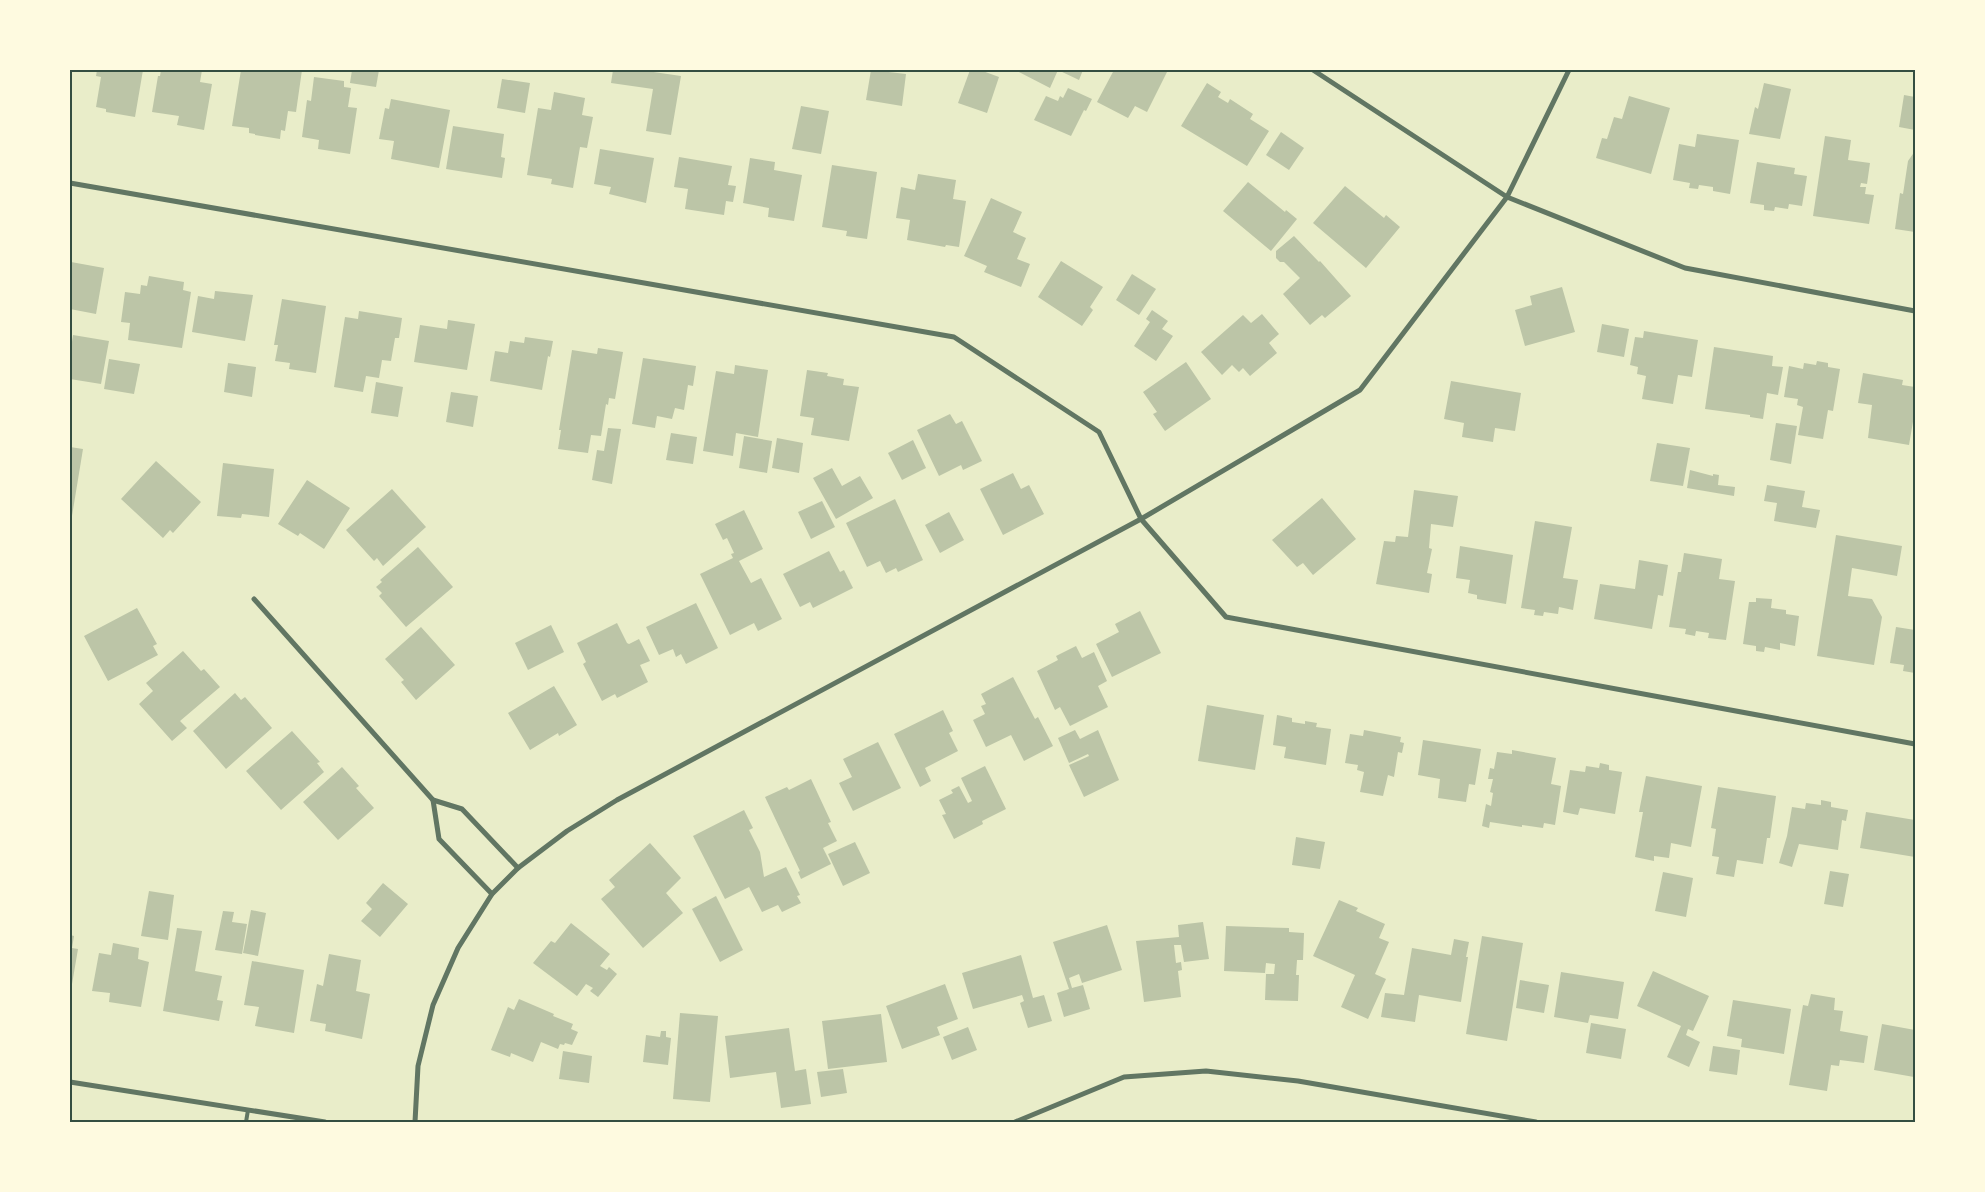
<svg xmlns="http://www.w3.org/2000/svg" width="1985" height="1192" viewBox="0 0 1985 1192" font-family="'Varela Round',sans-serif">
  <rect width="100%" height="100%" fill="#e9edc9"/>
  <!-- building -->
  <g fill="#bcc5a7">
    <path d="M97 70H143L135 117 106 112V109L96 107 101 77 96 76Z"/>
    <path d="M161 70H202L200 82 212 84 204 130 177 125 179 116 152 112 158 76H160Z"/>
    <path d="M241 70H302L296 112 288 111 285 131 281 130 280 139 255 135V134L249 133V128L232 126Z"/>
    <path d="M352 70H379L376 87 350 83Z"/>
    <path d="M613 70H640L681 76 671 135 646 131 653 89 611 83Z"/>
    <path d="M871 70 906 74 902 106 866 100Z"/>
    <path d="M970 70H980L999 77 987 113 958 103Z"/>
    <path d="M1015 70H1083L1079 80 1058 70 1050 88Z"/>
    <path d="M1114 70H1168L1147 112 1135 106 1128 118 1097 102Z"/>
    <path d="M314 77 344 81V87L351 88 348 107 357 108 350 154 318 149 319 140 302 137 307 100 311 101Z"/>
    <path d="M502 79 530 83 525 113 497 108Z"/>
    <path d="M1207 83 1221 92 1218 97 1228 103 1230 99 1253 114 1250 119 1269 131 1247 166 1181 126Z"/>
    <path d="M1764 83 1791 89 1780 139 1749 134 1755 107 1758 109Z"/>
    <path d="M1068 88 1092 99 1086 111 1084 110 1071 136 1034 120 1046 96 1058 101 1060 96 1063 98Z"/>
    <path d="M554 92 585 98 582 115 593 117 587 148 580 147 573 188 551 184 552 179 527 175 538 108 551 110Z"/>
    <path d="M1904 95 1915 97V130L1899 127Z"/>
    <path d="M1629 96 1670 108 1651 174 1596 158 1602 138 1607 139 1614 117 1622 119Z"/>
    <path d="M391 99 450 110 439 168 391 159 394 141 379 139 385 108 389 109Z"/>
    <path d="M801 106 829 111 821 154 792 149Z"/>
    <path d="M453 126 504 134 501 157 505 158 502 178 446 169Z"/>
    <path d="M1281 132 1304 148 1289 170 1266 155Z"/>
    <path d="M1697 134 1739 140 1730 194 1713 191V187L1699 185 1698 189 1689 188 1690 183 1673 180 1679 144 1695 147Z"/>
    <path d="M1825 136 1851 140 1848 160 1870 163 1867 184 1861 183 1860 187H1866L1865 194 1874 195 1869 224 1813 216Z"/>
    <path d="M600 149 654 158 646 203 609 194 611 187 594 184Z"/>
    <path d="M1915 151V232L1895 229 1900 193 1903 194 1908 161Z"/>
    <path d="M679 157 732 166 728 185 736 186 733 202 726 201 724 215 685 209 688 189 674 187Z"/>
    <path d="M750 158 775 162 774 170 802 175 794 221 768 217 769 208 743 203Z"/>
    <path d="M1757 162 1795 168 1794 174 1807 176 1802 206 1789 204 1788 209 1775 207 1774 211 1764 210V205L1750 203Z"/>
    <path d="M832 165 877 172 867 239 846 236 847 231 822 227Z"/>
    <path d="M918 174 956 180 953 199 966 201 959 247 946 245 945 247 907 240 910 220 896 218 901 187 915 190Z"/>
    <path d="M1248 182 1285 212 1286 210 1297 219 1271 251 1223 211Z"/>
    <path d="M1345 186 1384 218 1386 215 1400 227 1366 268 1313 223Z"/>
    <path d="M991 198 1022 212 1013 232 1026 238 1017 259 1030 264 1021 287 984 272 987 266 964 256Z"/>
    <path d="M1294 236 1319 262 1320 261 1351 296 1325 318 1322 315 1310 325 1283 294 1300 278 1284 262H1280L1276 258V251Z"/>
    <path d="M1061 261 1103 287 1090 307 1093 310 1082 326 1038 297Z"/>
    <path d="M71 262 104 268 96 314 70 309Z"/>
    <path d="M1132 274 1156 289 1139 315 1116 300Z"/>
    <path d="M149 276 184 282 183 290 191 292 182 348 128 340 130 323 121 322 125 292 140 294 141 285 147 286Z"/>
    <path d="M1562 287 1575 332 1525 346 1515 310 1532 305 1530 296Z"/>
    <path d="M215 291 253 295 245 341 192 332 198 296 214 299Z"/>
    <path d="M282 299 326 306 316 373 289 369 290 363 275 361 278 345H274Z"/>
    <path d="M1152 310 1168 321 1162 329 1173 336 1156 361 1134 346 1150 322 1146 319Z"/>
    <path d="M359 311 402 318 399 338H395L391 361 382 360 379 378 366 376 363 392 334 387 345 317 358 319Z"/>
    <path d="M1262 314 1279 334 1269 343 1277 353 1250 376 1243 368 1239 372 1232 365 1222 375 1201 352 1243 315 1251 323Z"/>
    <path d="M448 320 475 324 467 370 414 362 420 325 447 329Z"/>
    <path d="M1602 324 1629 329 1624 357 1597 352Z"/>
    <path d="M1644 331 1698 340 1692 377 1678 375 1673 404 1642 399 1646 376 1637 374 1638 367 1630 365 1635 337 1643 338Z"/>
    <path d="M73 335 109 341 101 384 70 379V355Z"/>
    <path d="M525 337 553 341 550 357 548 356 542 390 490 381 495 351 508 353 510 341 524 343Z"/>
    <path d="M1714 347 1773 356 1772 366 1783 367 1778 395 1767 393 1763 419 1750 417V415L1705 409Z"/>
    <path d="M598 348 623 352 615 399 609 398 608 405 606 404 601 436 591 435 588 453 558 449 561 430H559L572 350 597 354Z"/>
    <path d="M643 358 696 366 693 386 688 385 684 410 675 408 672 419 657 416 655 428 632 424Z"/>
    <path d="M109 359 140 364 134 394 104 389Z"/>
    <path d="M1817 361 1828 363V367L1840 369 1833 411 1828 410 1823 439 1798 435 1803 407 1797 405 1798 399 1784 397 1789 366 1803 369 1804 363 1816 365Z"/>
    <path d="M1186 362 1211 399 1165 431 1153 414 1157 412 1143 392Z"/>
    <path d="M228 363 256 367 252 397 224 392Z"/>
    <path d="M735 365 768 370 758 437 736 433 733 456 703 451 716 371 734 374Z"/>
    <path d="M807 370 828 373 827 376 844 379 843 385 859 387 849 441 811 435 814 418 800 416Z"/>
    <path d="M1863 373 1903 380 1902 385 1915 387V410L1909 445 1868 438 1872 405 1858 403Z"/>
    <path d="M1451 381 1521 393 1515 431 1495 428 1493 442 1462 437 1464 423 1444 419Z"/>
    <path d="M376 382 403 387 398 417 371 413Z"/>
    <path d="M451 392 478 396 473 427 446 422Z"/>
    <path d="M950 414 956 424 962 421 982 461 963 470 961 465 939 476 917 430Z"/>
    <path d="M1776 423 1797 426 1791 464 1770 460Z"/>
    <path d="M608 428 621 429 612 484 592 480 597 450 604 451Z"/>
    <path d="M671 433 697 437 693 464 666 460Z"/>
    <path d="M744 436 772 441 767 473 739 468Z"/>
    <path d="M777 438 803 443 799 473 772 468Z"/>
    <path d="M913 440 926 468 902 480 888 453Z"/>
    <path d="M1657 443 1690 448 1683 486 1650 481Z"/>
    <path d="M70 447 83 449 71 522H70Z"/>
    <path d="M156 461 201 502 173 533 170 530 163 538 121 499Z"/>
    <path d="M223 463 274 469 269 517 242 514 241 518 217 516Z"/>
    <path d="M832 468 842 486 860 476 873 498 836 519 813 478Z"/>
    <path d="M1690 470 1713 476V474L1719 475 1718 485 1735 487 1734 496 1687 488Z"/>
    <path d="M1013 473 1021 489 1029 485 1044 514 1003 535 980 489Z"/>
    <path d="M307 480 350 508 324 549 300 533 298 536 278 524Z"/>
    <path d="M1767 485 1805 491 1802 507 1820 510 1816 528 1774 521 1777 503 1764 501Z"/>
    <path d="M392 489 426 527 383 566 377 558 374 561 346 530Z"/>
    <path d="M1414 490 1458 496 1453 527 1431 524 1429 548 1432 549 1427 573 1432 574 1429 593 1376 584 1384 541 1395 542 1396 536 1408 537Z"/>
    <path d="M1322 498 1356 539 1313 575 1303 563 1297 567 1272 540Z"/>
    <path d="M895 499 923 560 898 572 896 568 886 573 880 561 867 567 846 523Z"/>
    <path d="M822 501 835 527 811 539 798 512Z"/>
    <path d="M744 510 763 549 739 561 751 583 761 578 782 619 758 631 754 623 730 635 700 574 733 558 731 554 734 553 727 538 723 540 715 524Z"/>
    <path d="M949 512 964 540 940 553 925 525Z"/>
    <path d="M1535 521 1572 527 1563 578 1578 580 1573 610 1559 607 1558 614 1544 612 1543 616 1534 615 1535 610 1521 608Z"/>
    <path d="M1836 535 1902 546 1897 576 1852 568 1848 596 1872 599 1882 617 1874 665 1817 656Z"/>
    <path d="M1460 546 1513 555 1506 604 1477 599V595L1468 593 1470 580 1456 578Z"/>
    <path d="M418 547 453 587 406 627 379 596 382 593 376 587 382 582 380 580Z"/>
    <path d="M829 551 840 572 844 570 853 588 813 608 810 602 800 607 783 574Z"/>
    <path d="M1684 553 1722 559 1719 579 1735 581 1726 640 1708 638 1709 633 1696 631 1695 636 1685 634 1686 629 1669 627 1678 572H1681Z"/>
    <path d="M1639 560 1668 565 1663 596 1658 595 1652 629 1594 619 1600 584 1635 589Z"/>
    <path d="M1756 598 1772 599 1771 608 1786 610V614L1799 616 1795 646 1780 643V650L1765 647 1764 652 1756 651V646L1743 644 1749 602H1756Z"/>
    <path d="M696 603 718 648 686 664 681 654 676 657 673 649 659 655 646 627Z"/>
    <path d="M137 608 157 644 153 646 158 655 108 681 84 636Z"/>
    <path d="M1140 611 1161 653 1112 677 1096 644 1119 632 1115 624Z"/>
    <path d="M617 623 627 643 629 644 639 639 650 661 640 665 648 682 617 698 615 694 602 701 583 664 586 662 577 643Z"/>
    <path d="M551 625 564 652 528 670 515 643Z"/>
    <path d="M421 627 455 665 416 700 401 682 404 680 385 659Z"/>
    <path d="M1896 627 1915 630V673L1903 671 1904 665 1890 663Z"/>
    <path d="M1076 646 1082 658 1094 652 1107 681 1098 686 1108 707 1070 726 1060 707 1055 710 1037 671 1058 660 1056 656Z"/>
    <path d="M183 651 201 671 204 669 220 687 180 721 187 728 172 741 139 704 153 691 146 683Z"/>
    <path d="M1013 677 1035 719 1038 717 1053 746 1024 761 1011 735 986 747 973 720 985 714 981 706 986 704 981 694Z"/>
    <path d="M554 686 577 725 559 736 558 733 530 750 508 713Z"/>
    <path d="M235 693 241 700 245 697 272 728 226 769 193 731Z"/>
    <path d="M1207 705 1264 715 1255 770 1198 761Z"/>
    <path d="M943 710 953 731 949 733 958 751 925 768 931 781 920 787 894 734Z"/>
    <path d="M1277 715 1292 718V722L1305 724V721L1317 723 1316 727 1331 729 1326 765 1284 758 1286 747 1273 745Z"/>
    <path d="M1075 730 1080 739 1098 730 1119 780 1084 797 1069 765 1089 756 1088 754 1069 763 1058 738Z"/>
    <path d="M1364 730 1401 737 1400 742 1404 743 1402 753 1398 752 1394 777 1388 775 1383 796 1360 792 1364 772 1357 770 1358 765 1345 763 1350 734 1363 736Z"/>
    <path d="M292 731 320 762 317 763 324 772 281 810 246 771Z"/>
    <path d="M1423 740 1481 749 1475 785 1469 784 1466 802 1438 798 1440 779 1418 775Z"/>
    <path d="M878 742 901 788 853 811 839 783 852 777 843 759Z"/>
    <path d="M1512 750 1556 758 1551 784 1561 786 1555 825 1544 823 1543 828 1522 825V827L1490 822 1489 828 1482 826 1486 804 1491 806 1493 793 1490 792 1493 779H1488L1490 768 1494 769 1497 752 1512 754Z"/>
    <path d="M1600 763 1609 765V770L1622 772 1615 814 1580 808 1578 815 1563 812 1570 770 1585 772 1586 766 1599 768Z"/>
    <path d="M985 766 1006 809 982 821 983 824 954 839 942 815 946 814 939 800 953 793 951 790 959 786 968 803 972 801 961 778Z"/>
    <path d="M342 767 359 786 356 788 374 808 338 840 303 802Z"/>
    <path d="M1646 776 1702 786 1691 847 1671 843 1669 858 1654 856V861L1635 857 1643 812H1639Z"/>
    <path d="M811 779 831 822 828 823 837 841 823 848 831 864 801 879 798 872 800 871 765 797 787 787 789 790Z"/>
    <path d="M1718 787 1776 796 1770 838H1767L1763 864 1737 860 1734 877 1716 874 1719 857 1712 856 1716 829 1711 828Z"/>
    <path d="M1821 800 1831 802V807L1848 810 1846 821 1842 820 1838 850 1799 844 1792 867 1779 863 1787 836 1792 807 1805 809 1806 803 1821 805Z"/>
    <path d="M744 810 753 828 749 830 760 852 764 877 786 867 800 895 797 896 801 903 782 912 778 905 762 912 749 887 725 899 693 836Z"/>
    <path d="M1866 812 1915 820V857L1860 848Z"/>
    <path d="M1296 837 1325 842 1320 869 1292 865Z"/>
    <path d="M855 842 870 873 843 886 828 854Z"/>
    <path d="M650 843 681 878 666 893 683 913 643 948 601 899 615 887 609 880Z"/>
    <path d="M1830 871 1849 874 1843 907 1824 904Z"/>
    <path d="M1663 872 1693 878 1686 917 1655 911Z"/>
    <path d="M383 883 408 904 380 937 361 921 372 909 366 903Z"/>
    <path d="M149 891 174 895 168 940 141 936Z"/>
    <path d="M716 896 743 950 720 962 692 909Z"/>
    <path d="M1339 900 1358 908 1356 911 1385 924 1379 938 1389 942 1375 974 1386 979 1368 1019 1341 1007 1355 975 1313 956Z"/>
    <path d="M251 910 266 913 258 956 243 953Z"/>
    <path d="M223 911 234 912 232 922 247 924 242 954 215 950Z"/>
    <path d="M1203 922 1209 959 1184 962 1181 945H1174L1176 963 1181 962 1182 970 1178 971 1181 997 1144 1002 1136 941 1179 937 1178 925Z"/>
    <path d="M571 923 610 954 600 966 607 970 609 967 617 974 598 997 590 991 593 988 586 984 577 996 533 963 551 941 555 943Z"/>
    <path d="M1107 925 1122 970 1082 983 1079 974 1069 978 1072 988 1083 985 1090 1009 1064 1017 1057 993 1069 989 1053 942Z"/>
    <path d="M1226 926 1289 928V932L1304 933 1303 960H1297L1296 975H1299L1298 1001 1265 1000 1266 974H1274L1275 964 1266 963 1265 973 1224 971Z"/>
    <path d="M177 928 202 931 195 971 222 976 217 1000 223 1001 219 1021 163 1011Z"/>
    <path d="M70 935 74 936 72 948 78 949 71 990Z"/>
    <path d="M1482 936 1523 943 1507 1041 1466 1034Z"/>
    <path d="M1454 939 1469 942 1466 957H1468L1461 1002 1419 995 1415 1022 1381 1017 1385 993 1404 995 1412 948 1451 955Z"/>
    <path d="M113 943 139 948 138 959 149 962 141 1007 109 1002 110 993 92 991 99 953 111 955Z"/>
    <path d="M329 954 361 960 356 991 370 994 362 1039 325 1031 326 1024 310 1021 317 984 323 986Z"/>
    <path d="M1021 955 1033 998 1044 995 1052 1021 1028 1028 1020 1003 1024 1001 1022 995 973 1009 962 973Z"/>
    <path d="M252 961 304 970 294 1033 255 1026 259 1007 244 1005Z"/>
    <path d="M1653 971 1709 996 1693 1031 1688 1029 1686 1035 1700 1042 1689 1067 1667 1057 1681 1026 1637 1006Z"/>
    <path d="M1561 972 1624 982 1618 1019 1590 1015 1588 1023 1554 1017Z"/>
    <path d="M1520 980 1549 985 1544 1013 1516 1008Z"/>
    <path d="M945 984 958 1019 937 1027 940 1035 902 1049 886 1006Z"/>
    <path d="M1811 994 1835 998 1834 1010 1843 1011 1840 1031 1868 1036 1864 1063 1840 1060 1839 1066 1831 1065 1827 1091 1789 1085 1803 1005 1808 1006Z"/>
    <path d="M519 999 554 1014 553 1016 573 1024 571 1029 578 1032 572 1045 565 1043 564 1045 560 1044 558 1049 541 1042 533 1062 511 1053 510 1057 491 1050 508 1007 514 1010Z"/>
    <path d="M1733 1000 1791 1009 1784 1054 1741 1047 1742 1039 1727 1036Z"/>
    <path d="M680 1013 718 1016 710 1102 673 1099Z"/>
    <path d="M881 1014 887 1062 828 1069 822 1021Z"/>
    <path d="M1591 1023 1626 1029 1621 1059 1586 1053Z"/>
    <path d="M1882 1024 1915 1030 1914 1077 1874 1070Z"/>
    <path d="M968 1027 977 1050 952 1060 943 1037Z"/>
    <path d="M789 1028 795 1071 806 1069 811 1104 781 1108 776 1072 730 1078 725 1036Z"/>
    <path d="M661 1031H666V1037L671 1038 668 1065 643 1062 646 1035 660 1037Z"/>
    <path d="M1713 1046 1740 1050 1737 1075 1709 1071Z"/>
    <path d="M563 1051 592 1056 589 1083 559 1079Z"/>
    <path d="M843 1069 847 1093 821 1097 817 1072Z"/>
  </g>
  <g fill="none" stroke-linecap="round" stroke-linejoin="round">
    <!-- service -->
    <path stroke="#617663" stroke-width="4" d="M246 1122 248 1110"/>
    <!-- minor -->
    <g stroke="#617663" stroke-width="5">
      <path d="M1313 70 1507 197 1685 268 1915 311"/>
      <path d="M70 183 954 337 1099 432 1141 519 1226 617 1915 744"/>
      <path d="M254 599 433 800 462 809 518 868"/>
      <path d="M433 800 439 839 492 894"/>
      <path d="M70 1082 325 1122"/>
      <path d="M415 1122 418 1066 433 1005 458 948 492 894 518 868 567 831 617 800 1141 519 1360 390 1507 197 1569 70"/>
      <path d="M1015 1122 1124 1077 1206 1071 1298 1081 1536 1122"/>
    </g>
  </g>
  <!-- border -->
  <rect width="1985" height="1192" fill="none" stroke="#fefae0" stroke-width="142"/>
  <rect x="71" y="71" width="1843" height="1050" fill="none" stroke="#344e41" stroke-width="2"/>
</svg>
